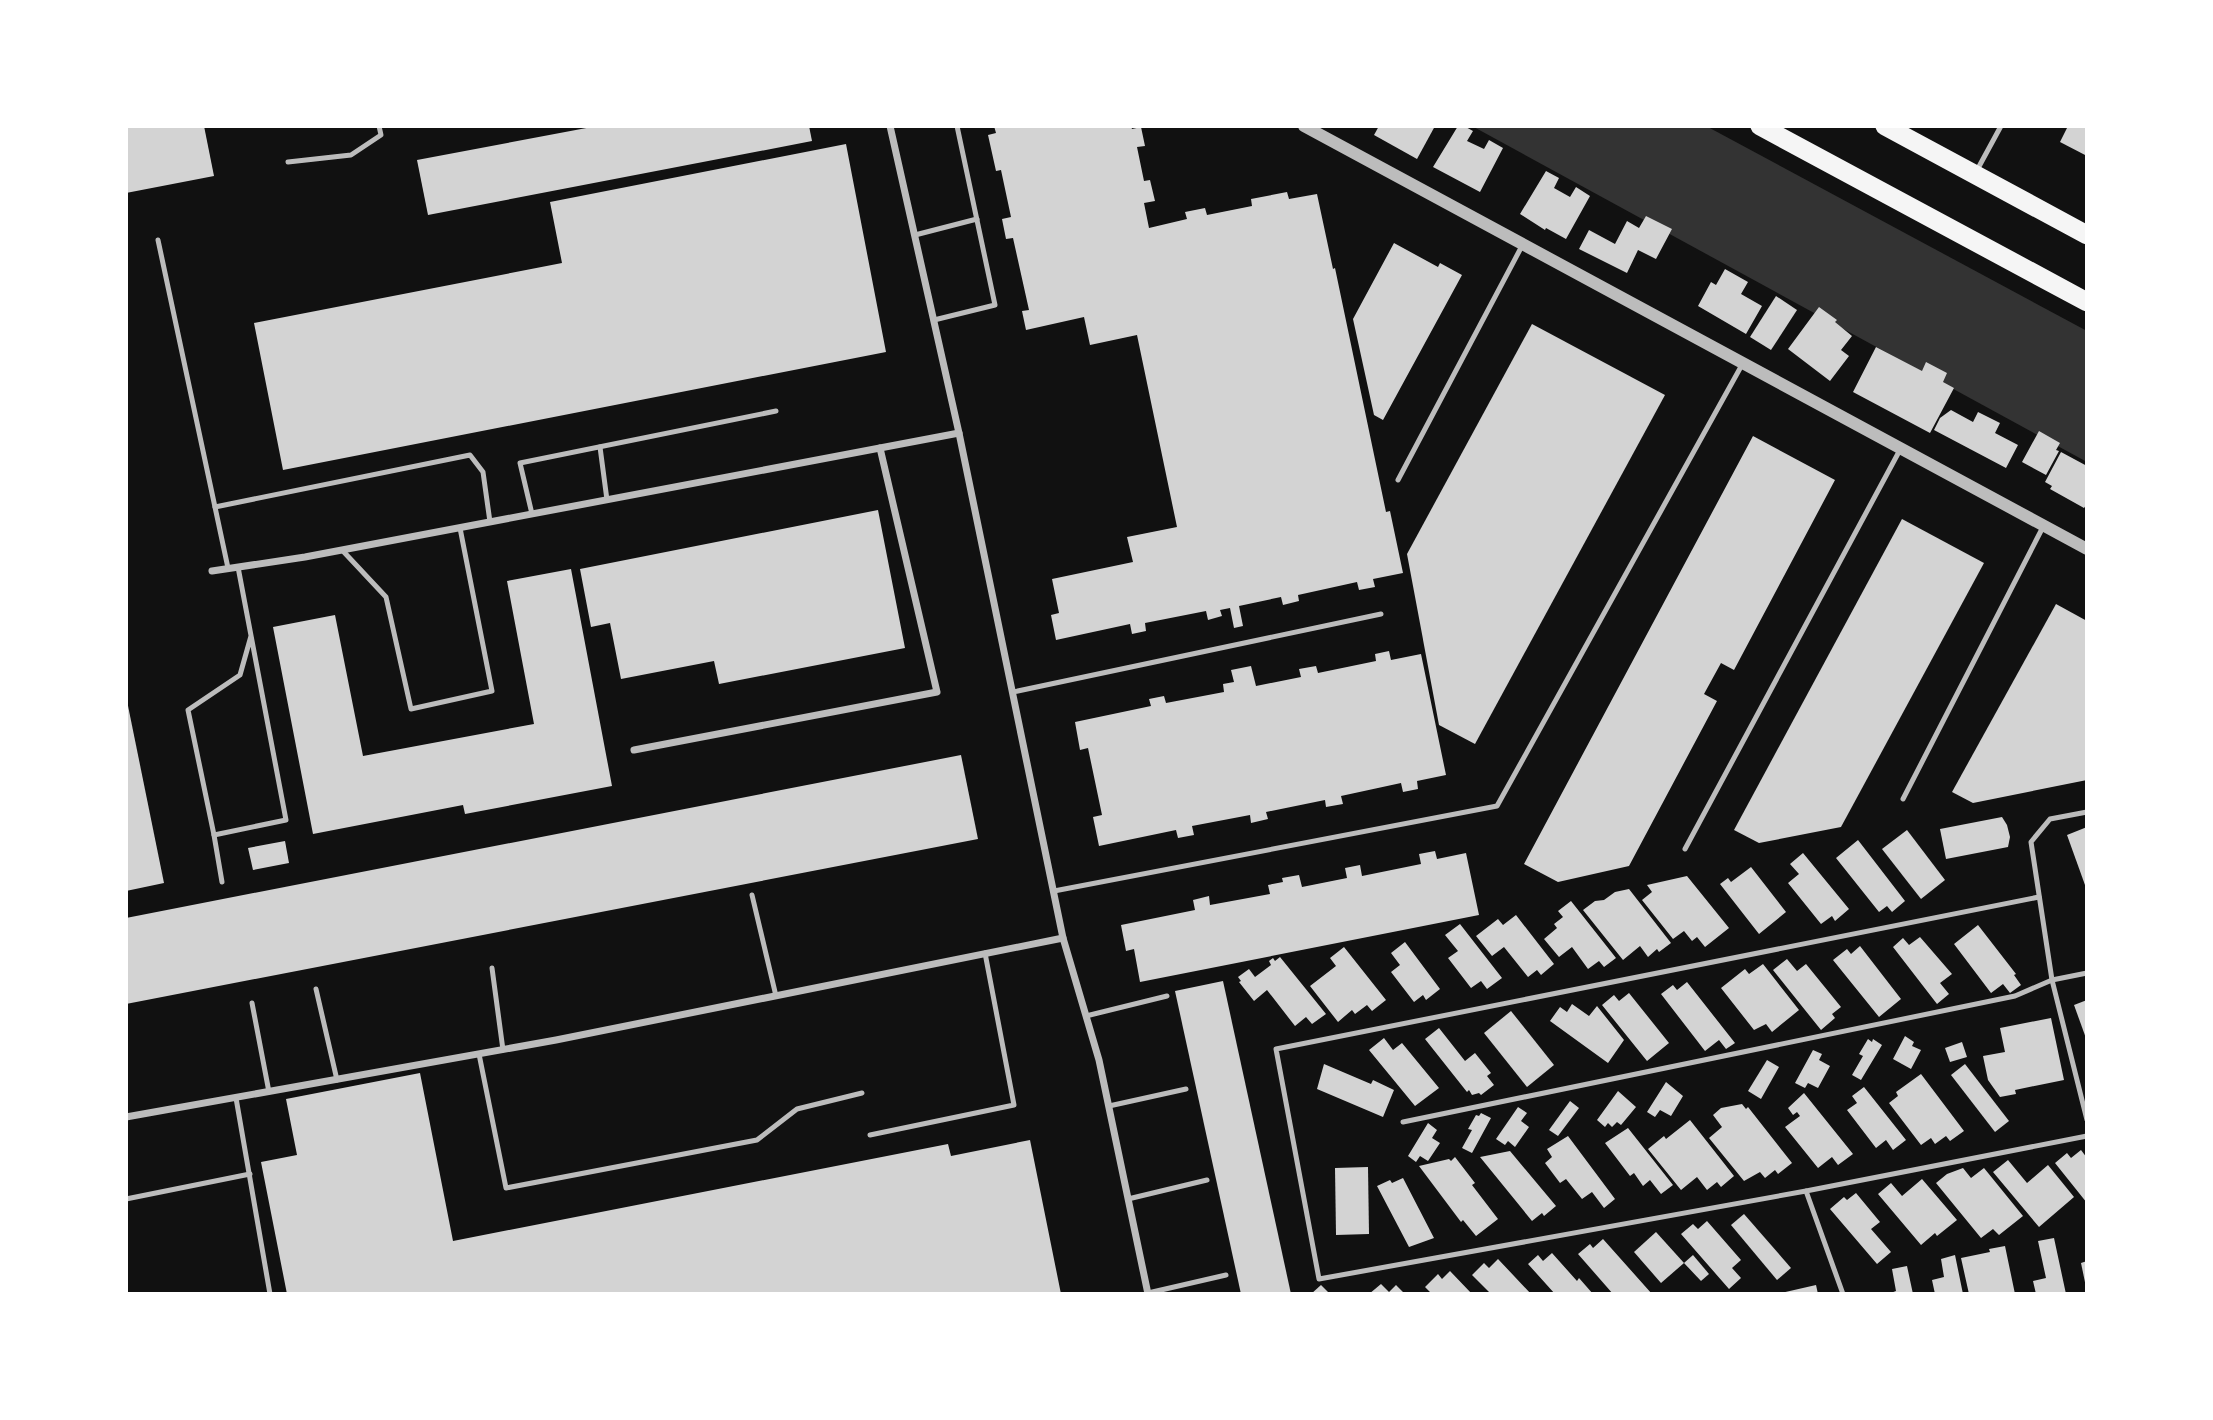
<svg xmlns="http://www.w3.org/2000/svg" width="2213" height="1420" viewBox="0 0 2213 1420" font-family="'Roboto Serif',serif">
  <rect width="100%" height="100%" fill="#111"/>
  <!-- water -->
  <path fill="#333" d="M1472 126H1706L2087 331V462Z"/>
  <!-- building -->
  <g fill="#d3d3d3">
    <path d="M126 126H204L214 176 126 193Z"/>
    <path d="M597 126H809L812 141 428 215 417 160Z"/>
    <path d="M994 126H1131L1132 129 1141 127 1145 146 1137 147 1144 181 1150 180 1155 201 1144 203 1149 228 1187 219 1185 212 1205 208 1207 215 1252 206 1251 199 1287 192 1289 199 1317 194 1333 269 1335 268 1386 512 1390 511 1403 573 1373 579 1375 587 1359 590 1357 582 1298 595 1299 601 1283 605 1281 597 1239 606 1243 626 1234 628 1230 608 1220 610 1222 616 1208 620 1206 611 1145 623 1146 631 1132 634 1130 624 1056 640 1051 615 1059 613 1052 579 1133 562 1127 537 1177 527 1137 335 1090 345 1084 317 1026 330 1022 311 1029 310 1013 238 1006 239 1002 219 1011 217 1001 170 996 171 988 135 996 133Z"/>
    <path d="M1379 126H1435L1417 159 1374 135Z"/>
    <path d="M1458 126H1464L1473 131 1467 141 1484 149 1489 140 1503 148 1480 192 1433 167Z"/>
    <path d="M2068 126H2087V156L2060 142Z"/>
    <path d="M846 144 886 352 283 470 254 323 562 263 550 202Z"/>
    <path d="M1546 171 1559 178 1554 188 1570 197 1576 187 1590 196 1566 239 1546 228 1545 230 1520 214Z"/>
    <path d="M1646 216 1672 229 1656 259 1638 250 1627 273 1579 249 1589 230 1615 244 1627 221 1639 228Z"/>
    <path d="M1394 243 1438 267 1440 263 1462 275 1383 420 1374 415 1353 319Z"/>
    <path d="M1725 269 1748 282 1741 294 1762 306 1746 334 1698 306 1711 282 1716 285Z"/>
    <path d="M1776 296 1797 310 1771 350 1750 337Z"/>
    <path d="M1819 307 1837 320 1835 322 1852 336 1841 350 1849 356 1830 381 1788 349Z"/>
    <path d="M1532 324 1665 395 1475 744 1439 725 1407 554Z"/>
    <path d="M1876 347 1922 371 1926 362 1947 373 1943 382 1954 388 1930 433 1853 392Z"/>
    <path d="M1951 410 1973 422 1978 412 2000 423 1995 433 2018 445 2006 468 1934 430 1940 418Z"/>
    <path d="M2039 431 2060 443 2056 450 2059 451 2046 475 2022 462Z"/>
    <path d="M1753 436 1835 480 1734 670 1721 663 1704 694 1717 701 1629 866 1558 882 1524 864Z"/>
    <path d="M2061 452 2087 466V504L2084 508 2050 489 2052 486 2045 482Z"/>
    <path d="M878 510 905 648 719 684 714 661 621 679 610 623 591 627 580 569Z"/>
    <path d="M1902 519 1984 563 1841 827 1759 843 1734 830Z"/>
    <path d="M571 569 612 786 465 814 463 805 313 834 273 627 335 615 363 756 534 724 507 581Z"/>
    <path d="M2056 604 2087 621V780L1973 803 1952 792Z"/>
    <path d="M1389 651 1391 660 1421 654 1446 775 1417 781 1418 789 1403 792 1401 783 1341 796 1343 804 1326 807 1325 800 1266 812 1268 819 1251 823 1250 815 1192 826 1194 835 1178 838 1176 830 1099 846 1093 817 1102 815 1088 748 1080 750 1075 722 1151 706 1149 699 1164 696 1166 703 1224 692 1223 684 1234 682 1231 670 1251 666 1256 686 1301 677 1299 669 1316 666 1318 673 1376 661 1375 654Z"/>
    <path d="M126 696 164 883 126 891Z"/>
    <path d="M961 755 978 839 126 1004V918Z"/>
    <path d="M2002 817 2007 825 2010 837 2008 847 1946 859 1940 829Z"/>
    <path d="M2087 827V884L2085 885 2067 835Z"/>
    <path d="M1907 830 1945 880 1921 899 1882 849Z"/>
    <path d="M1858 840 1905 901 1892 912 1887 906 1879 912 1836 858Z"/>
    <path d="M285 841 289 863 253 870 248 848Z"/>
    <path d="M1435 851 1437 859 1466 853 1479 915 1140 982 1134 949 1126 951 1121 925 1195 910 1193 900 1209 896 1210 905 1270 894 1268 885 1283 882 1282 878 1299 875 1302 887 1347 878 1345 868 1360 865 1362 876 1421 864 1419 854Z"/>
    <path d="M1803 853 1849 909 1835 921 1832 916 1821 924 1788 883 1799 874 1790 864Z"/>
    <path d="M1751 867 1786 912 1759 934 1720 884 1728 878 1731 882Z"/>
    <path d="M1687 876 1729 928 1705 947 1697 937 1692 941 1684 931 1673 939 1642 900 1652 892 1647 885Z"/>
    <path d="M1629 889 1671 943 1659 952 1657 949 1648 957 1640 946 1623 960 1583 910 1595 901 1604 900 1615 892Z"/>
    <path d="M1571 901 1616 958 1604 967 1599 961 1588 969 1572 947 1559 957 1544 939 1557 928 1554 924 1563 917 1558 911Z"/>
    <path d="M1516 915 1554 964 1541 975 1537 970 1528 977 1504 947 1492 956 1476 936 1498 919 1503 925Z"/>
    <path d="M1460 924 1502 978 1487 989 1481 981 1471 988 1448 958 1458 951 1445 935Z"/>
    <path d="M1978 925 2016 974 2014 975 2021 985 2010 993 2003 984 1991 993 1954 944Z"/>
    <path d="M1920 937 1952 974 1940 983 1949 994 1937 1004 1893 947 1903 938 1909 945Z"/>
    <path d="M1405 942 1440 989 1426 1000 1423 995 1414 1002 1391 972 1400 965 1391 953Z"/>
    <path d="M1860 946 1901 999 1879 1017 1833 960 1847 949 1851 954Z"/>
    <path d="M1344 947 1386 1000 1372 1011 1367 1005 1355 1014 1352 1010 1338 1022 1310 986 1336 966 1330 958Z"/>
    <path d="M1280 957 1326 1014 1312 1024 1306 1017 1295 1026 1267 990 1254 1001 1239 982 1241 981 1238 977 1249 969 1255 977 1271 965 1269 961 1273 958 1275 961Z"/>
    <path d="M1787 959 1797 971 1806 964 1841 1007 1832 1014 1835 1018 1821 1030 1773 970Z"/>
    <path d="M1763 964 1799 1010 1772 1032 1766 1024 1754 1030 1721 988 1745 969 1749 974Z"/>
    <path d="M1223 981 1291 1294H1241L1175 991Z"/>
    <path d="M1687 982 1735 1043 1726 1049 1719 1040 1705 1051 1661 994 1673 985 1677 990Z"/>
    <path d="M1629 993 1669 1043 1647 1061 1602 1005 1614 995 1619 1001Z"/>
    <path d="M2087 1000V1041L2074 1005Z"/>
    <path d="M1572 1004 1589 1016 1597 1006 1624 1040 1608 1063 1550 1021 1560 1007 1567 1012Z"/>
    <path d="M1511 1011 1554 1065 1527 1087 1484 1033Z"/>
    <path d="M2051 1018 2064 1080 2015 1090 2016 1094 2000 1097 1988 1080 1983 1056 2005 1052 2000 1028Z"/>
    <path d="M1439 1028 1465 1061 1475 1053 1491 1073 1487 1076 1494 1085 1481 1095 1479 1093 1472 1095 1469 1090 1467 1092 1425 1039Z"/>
    <path d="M1905 1036 1914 1042 1912 1046 1921 1050 1911 1069 1893 1059Z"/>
    <path d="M1384 1038 1393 1050 1402 1043 1439 1088 1415 1106 1369 1050Z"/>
    <path d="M1868 1039 1872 1042 1873 1039 1882 1045 1861 1080 1852 1075 1863 1056 1859 1054Z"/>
    <path d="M1962 1042 1967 1057 1950 1062 1945 1048Z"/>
    <path d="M1813 1050 1822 1054 1819 1060 1830 1066 1818 1088 1808 1083 1805 1088 1795 1083Z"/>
    <path d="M1767 1060 1779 1067 1761 1099 1748 1091Z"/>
    <path d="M1324 1064 1371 1084 1373 1080 1394 1090 1383 1117 1317 1089Z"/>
    <path d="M1965 1064 2009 1121 1995 1132 1951 1075Z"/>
    <path d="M420 1073 453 1241 948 1144 951 1156 1030 1140 1061 1294H287L261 1162 297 1155 286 1099Z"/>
    <path d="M1921 1074 1964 1131 1950 1141 1946 1136 1935 1144 1931 1138 1921 1145 1889 1103 1898 1096 1896 1092Z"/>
    <path d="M1666 1082 1683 1096 1671 1116 1660 1110 1655 1117 1647 1112Z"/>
    <path d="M1864 1087 1906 1140 1893 1150 1886 1140 1876 1148 1847 1110 1857 1103 1852 1096Z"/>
    <path d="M1618 1091 1636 1107 1621 1125 1617 1122 1612 1127 1608 1123 1605 1127 1597 1120Z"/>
    <path d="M1804 1093 1853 1154 1838 1165 1832 1157 1818 1168 1785 1127 1800 1116 1797 1112 1793 1115 1788 1108Z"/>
    <path d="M1570 1101 1579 1108 1558 1136 1549 1130Z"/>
    <path d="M1742 1104 1746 1109 1748 1107 1792 1163 1778 1174 1775 1170 1765 1178 1760 1172 1744 1181 1709 1138 1722 1127 1713 1115 1721 1108Z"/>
    <path d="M1518 1107 1527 1113 1521 1121 1529 1127 1515 1147 1508 1141 1505 1145 1496 1139Z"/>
    <path d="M1481 1113 1491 1118 1472 1153 1462 1148 1472 1130 1468 1129 1476 1115 1479 1116Z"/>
    <path d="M1690 1120 1734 1176 1721 1187 1717 1182 1707 1190 1697 1177 1681 1190 1648 1149 1664 1136 1666 1139Z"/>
    <path d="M1428 1123 1437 1130 1432 1138 1440 1143 1428 1161 1420 1156 1416 1162 1408 1156Z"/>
    <path d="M1628 1128 1673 1185 1661 1194 1650 1180 1643 1186 1634 1173 1630 1176 1605 1143Z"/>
    <path d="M1568 1136 1615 1199 1604 1208 1592 1192 1582 1199 1566 1179 1560 1183 1545 1163 1552 1157 1547 1149Z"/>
    <path d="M2081 1150 2087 1158V1203L2055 1163 2067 1153 2071 1158Z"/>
    <path d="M1510 1151 1556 1206 1544 1216 1542 1213 1532 1221 1480 1157Z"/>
    <path d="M1455 1157 1475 1183 1472 1185 1498 1219 1476 1236 1463 1220 1461 1222 1419 1166 1449 1159 1451 1161Z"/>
    <path d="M2008 1160 2027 1183 2048 1165 2074 1197 2039 1227 1993 1172Z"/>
    <path d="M1368 1167 1369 1234 1336 1235 1335 1168Z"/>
    <path d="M1963 1168 1971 1178 1984 1168 2023 1216 1999 1235 1993 1229 1981 1238 1936 1183 1947 1174Z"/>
    <path d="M1403 1178 1434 1238 1409 1247 1377 1186 1390 1180 1392 1183Z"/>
    <path d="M1922 1179 1957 1220 1937 1236 1935 1233 1921 1245 1878 1194 1891 1183 1902 1196Z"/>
    <path d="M1856 1193 1880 1222 1871 1229 1891 1252 1877 1264 1830 1209 1844 1197 1847 1200Z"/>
    <path d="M1744 1214 1791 1268 1777 1280 1731 1225Z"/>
    <path d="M1707 1221 1741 1260 1732 1268 1741 1278 1729 1289 1681 1234 1693 1224 1698 1229Z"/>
    <path d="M1656 1232 1684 1263 1661 1283 1634 1252Z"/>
    <path d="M2054 1238 2066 1294H2036L2033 1281 2046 1278 2038 1241Z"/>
    <path d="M1603 1239 1652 1294H1613L1578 1254 1590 1244 1593 1248Z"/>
    <path d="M2005 1246 2015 1294H1969L1961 1258 1990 1252 1989 1249Z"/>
    <path d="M1552 1253 1577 1281 1579 1278 1593 1294H1555L1528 1264 1538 1255 1543 1261Z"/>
    <path d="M1693 1255 1709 1274 1701 1281 1684 1263Z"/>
    <path d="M1955 1255 1963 1294H1935L1932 1280 1944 1277 1941 1259Z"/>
    <path d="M1498 1259 1531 1294H1491L1472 1275 1484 1263 1489 1268Z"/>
    <path d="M2087 1261V1287H2086L2081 1263Z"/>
    <path d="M1907 1266 1913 1294H1888L1896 1291 1892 1269Z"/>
    <path d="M1450 1271 1472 1294H1432L1425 1287 1438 1274 1442 1279Z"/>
    <path d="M1381 1284 1389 1292 1396 1285 1405 1294H1369Z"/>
    <path d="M1321 1285 1330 1294H1311Z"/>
    <path d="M1816 1285 1818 1294H1781V1293Z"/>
  </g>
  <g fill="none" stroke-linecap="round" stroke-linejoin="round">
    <!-- service -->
    <g stroke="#bcbcbc" stroke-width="5">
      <path d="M288 162 351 155 381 135 379 126"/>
      <path d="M1976 172 2001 126"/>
      <path d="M915 235 977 219"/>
      <path d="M158 240 228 568"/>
      <path d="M934 320 995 305 957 126"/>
      <path d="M600 447 607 500"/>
      <path d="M1398 480 1523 244"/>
      <path d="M215 507 470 455 483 472 490 522"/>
      <path d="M532 514 520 463 776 411"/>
      <path d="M342 550 386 597 411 709 492 691 460 528"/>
      <path d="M238 567 286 820 214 835 188 710 240 675 251 636"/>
      <path d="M1013 692 1381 614"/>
      <path d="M1903 799 2044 525"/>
      <path d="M2087 812 2050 819 2031 842 2052 980 2087 1120"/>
      <path d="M214 835 222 882"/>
      <path d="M1685 849 1901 448"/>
      <path d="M1054 891 1497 806 1743 363"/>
      <path d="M752 895 776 996"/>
      <path d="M2039 897 1276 1049 1319 1279 1806 1191 2087 1136"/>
      <path d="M492 968 503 1050"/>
      <path d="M316 989 337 1080"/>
      <path d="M252 1003 269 1092"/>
      <path d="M1086 1016 1167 996"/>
      <path d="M479 1054 506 1188 757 1140 797 1109 862 1093"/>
      <path d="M236 1098 270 1294"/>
      <path d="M1109 1106 1186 1089"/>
      <path d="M1403 1122 2015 996 2052 980 2087 973"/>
      <path d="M870 1135 1014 1105 985 953"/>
      <path d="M1806 1191 1843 1294"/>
      <path d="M126 1199 250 1174"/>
      <path d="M1128 1199 1207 1180"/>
      <path d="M1148 1293 1226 1275"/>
    </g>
    <!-- minor -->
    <g stroke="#bcbcbc" stroke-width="7">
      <path d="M890 126 959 433 1063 938 1099 1060 1148 1294"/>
      <path d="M212 571 305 557 959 433"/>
      <path d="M634 750 937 692 880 448"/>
      <path d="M126 1117 556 1040 1063 938"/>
    </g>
    <!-- tertiary -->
    <path stroke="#bcbcbc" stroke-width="12" d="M1304 126 2087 549"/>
    <!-- trunk -->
    <g stroke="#f5f5f5" stroke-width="19">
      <path d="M1760 126 2087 302"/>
      <path d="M1885 126 2087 235"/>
    </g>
  </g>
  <!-- border -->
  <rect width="2213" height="1420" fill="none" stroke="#ffffff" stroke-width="256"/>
</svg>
